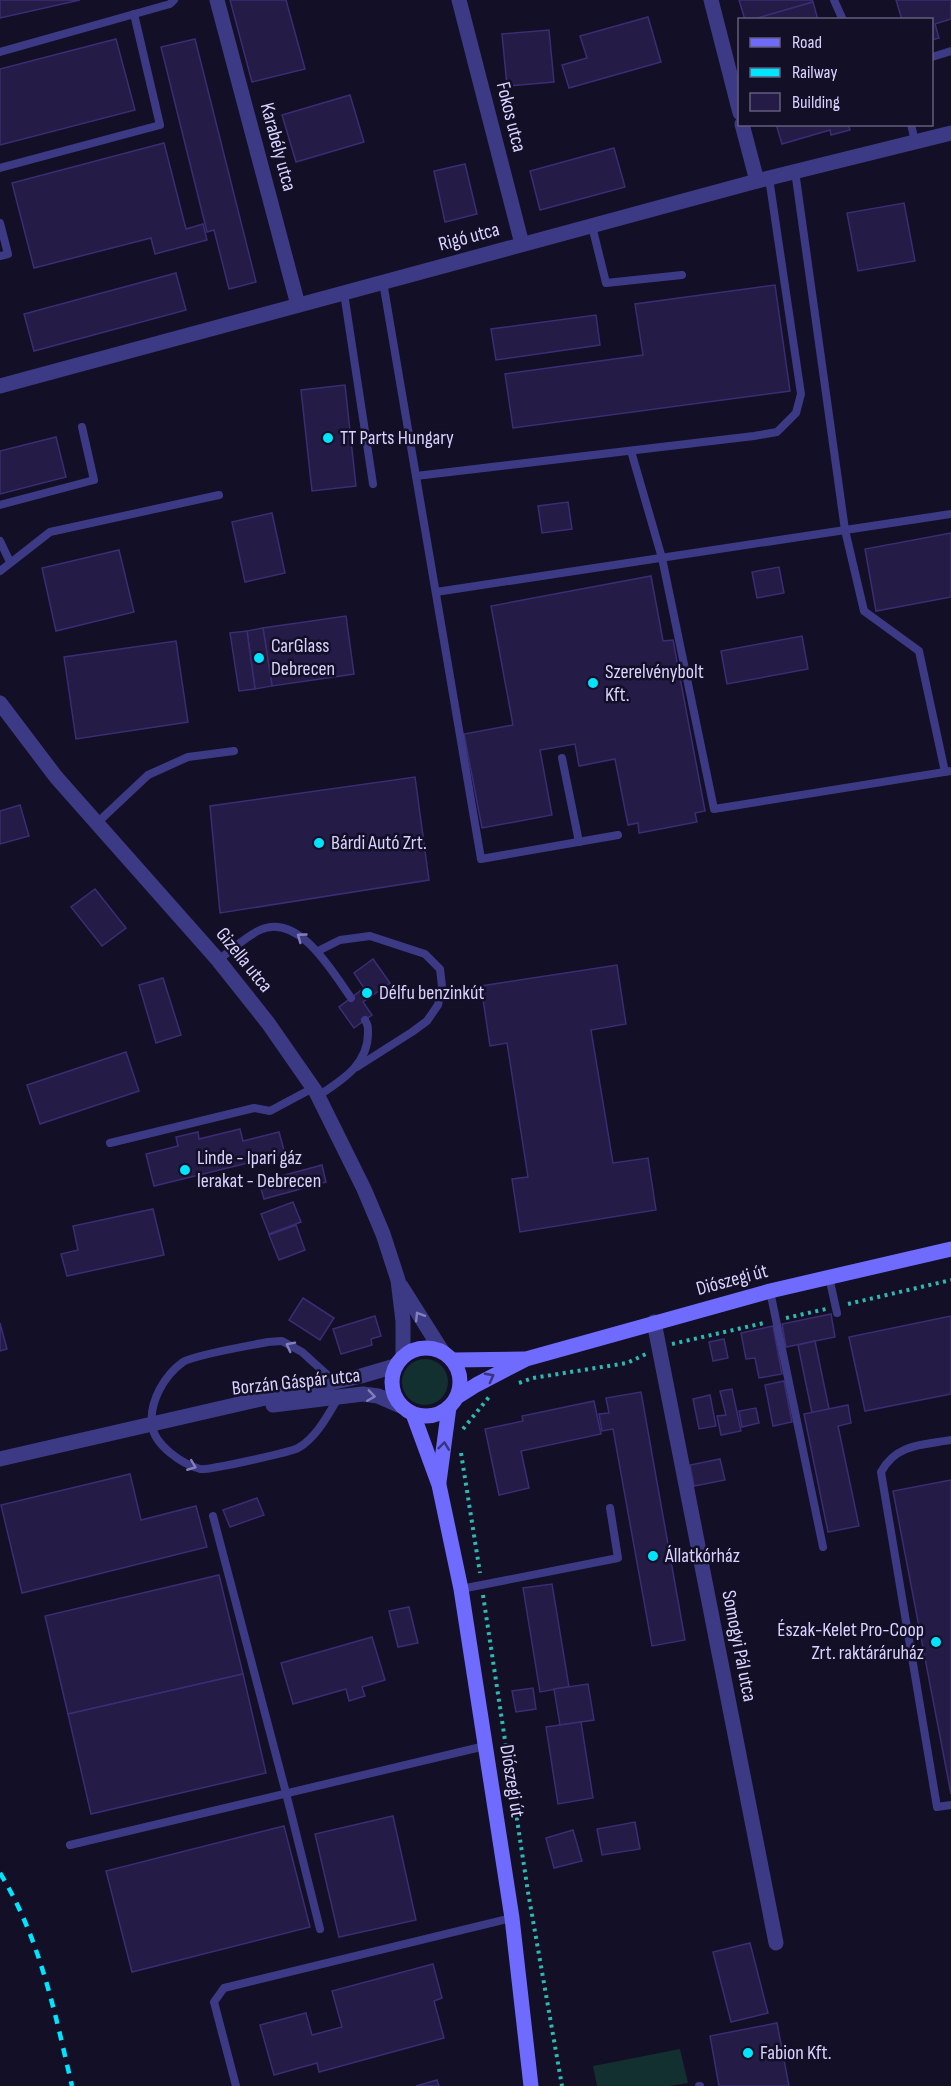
<svg xmlns="http://www.w3.org/2000/svg" width="951" height="2086" viewBox="0 0 951 2086" font-family="'Sofia Sans Condensed',sans-serif">
  <rect width="100%" height="100%" fill="#130f26"/>
  <!-- green -->
  <g fill="#12302f">
    <circle cx="425" cy="1382" r="23"/>
    <path d="M680 2049 688 2083 669 2086H597L593 2066Z"/>
  </g>
  <!-- building -->
  <g fill="#241b47" stroke="#3b2d73" stroke-width="1.5">
    <path d="M0 0H80L0 18Z"/>
    <path d="M230 0H286L305 69 252 82Z"/>
    <path d="M739 0H812L813 2 751 20H745Z"/>
    <path d="M896 0H951V19L935 24 939 38 932 40V20H902Z"/>
    <path d="M813 2 818 20H751Z"/>
    <path d="M648 17 661 62 569 88 562 65 587 58 580 36Z"/>
    <path d="M549 30 554 82 507 86 502 34Z"/>
    <path d="M116 39 135 110 0 145V69Z"/>
    <path d="M195 39 256 282 229 289 214 230 207 232 161 47Z"/>
    <path d="M350 95 364 142 296 162 282 115Z"/>
    <path d="M776 124H848L850 130 831 135 830 130 782 144Z"/>
    <path d="M164 143 186 229 203 224 207 240 155 254 151 238 34 268 12 183Z"/>
    <path d="M614 148 625 187 540 210 530 171Z"/>
    <path d="M465 164 477 214 445 222 434 171Z"/>
    <path d="M904 203 915 261 858 271 847 213Z"/>
    <path d="M176 273 186 310 34 351 24 314Z"/>
    <path d="M775 285 790 391 513 428 505 374 643 355 635 304Z"/>
    <path d="M596 315 600 345 496 360 491 329Z"/>
    <path d="M345 385 356 486 312 491 301 390Z"/>
    <path d="M56 437 66 477 0 494V451Z"/>
    <path d="M568 502 572 529 542 533 538 506Z"/>
    <path d="M272 513 285 573 245 582 232 522Z"/>
    <path d="M951 533V597L876 611 865 549Z"/>
    <path d="M119 550 134 612 56 631 42 568Z"/>
    <path d="M779 567 784 593 757 598 752 572Z"/>
    <path d="M651 576 663 641 673 640 705 811 695 813 697 822 639 833 638 823 628 825 615 759 579 766 575 744 540 750 552 815 482 828 464 734 513 725 491 606Z"/>
    <path d="M346 616 354 674 272 686 263 628Z"/>
    <path d="M263 628 272 686 255 689 247 631Z"/>
    <path d="M247 631 255 689 239 691 230 633Z"/>
    <path d="M802 636 808 669 727 684 721 651Z"/>
    <path d="M176 641 188 722 76 739 64 657Z"/>
    <path d="M415 777 429 880 220 913 210 806Z"/>
    <path d="M20 805 29 836 0 844V811Z"/>
    <path d="M95 889 126 928 102 946 71 907Z"/>
    <path d="M373 959 390 983 363 1002 372 1015 354 1028 339 1007 364 988 354 973Z"/>
    <path d="M617 965 626 1024 591 1030 613 1163 648 1158 656 1210 520 1232 512 1179 528 1177 507 1043 490 1046 481 986Z"/>
    <path d="M163 978 181 1035 156 1043 139 985Z"/>
    <path d="M126 1052 139 1091 40 1124 27 1085Z"/>
    <path d="M240 1129 243 1141 279 1132 285 1154 154 1186 146 1154 178 1146 176 1137 198 1132 199 1139Z"/>
    <path d="M322 1165 326 1182 264 1199 259 1182Z"/>
    <path d="M293 1202 301 1222 269 1234 261 1214Z"/>
    <path d="M153 1209 164 1255 67 1276 61 1254 78 1250 73 1226Z"/>
    <path d="M296 1225 305 1250 279 1260 269 1235Z"/>
    <path d="M303 1298 334 1318 320 1340 289 1320Z"/>
    <path d="M831 1314 835 1337 786 1347 782 1324Z"/>
    <path d="M375 1316 381 1336 371 1339 372 1345 341 1354 333 1329Z"/>
    <path d="M951 1316V1394L865 1411 849 1337Z"/>
    <path d="M0 1323 7 1349 0 1351Z"/>
    <path d="M773 1326 782 1374 759 1378 755 1358 746 1359 741 1333Z"/>
    <path d="M724 1339 728 1358 713 1361 709 1342Z"/>
    <path d="M815 1341 829 1409 812 1413 798 1345Z"/>
    <path d="M784 1381 792 1422 773 1426 765 1385Z"/>
    <path d="M732 1389 741 1431 721 1435 717 1416 726 1415 720 1391Z"/>
    <path d="M641 1392 685 1640 652 1646 613 1429 602 1431 599 1414 609 1413 606 1398Z"/>
    <path d="M710 1395 716 1426 699 1429 693 1399Z"/>
    <path d="M594 1401 601 1434 521 1451 529 1488 499 1495 485 1429 523 1421 522 1416Z"/>
    <path d="M848 1405 851 1423 838 1426 859 1526 828 1532 804 1414Z"/>
    <path d="M756 1408 759 1423 742 1427 739 1411Z"/>
    <path d="M720 1459 725 1480 694 1486 690 1465Z"/>
    <path d="M130 1474 141 1520 196 1506 207 1547 22 1593 1 1505Z"/>
    <path d="M951 1480V1794L893 1491Z"/>
    <path d="M257 1498 264 1515 230 1527 223 1510Z"/>
    <path d="M219 1575 243 1674 68 1714 45 1616Z"/>
    <path d="M552 1584 569 1687 540 1692 523 1588Z"/>
    <path d="M409 1607 418 1643 398 1647 389 1611Z"/>
    <path d="M372 1637 385 1680 362 1687 365 1696 349 1701 346 1689 293 1704 281 1663Z"/>
    <path d="M243 1674 266 1773 91 1814 68 1714Z"/>
    <path d="M588 1684 594 1720 560 1725 554 1689Z"/>
    <path d="M533 1688 536 1709 516 1712 512 1691Z"/>
    <path d="M581 1722 593 1798 558 1804 546 1727Z"/>
    <path d="M393 1816 416 1920 339 1937 315 1834Z"/>
    <path d="M635 1822 640 1849 602 1855 597 1829Z"/>
    <path d="M284 1826 310 1927 132 1972 106 1871Z"/>
    <path d="M573 1830 582 1861 554 1868 546 1838Z"/>
    <path d="M750 1943 768 2013 731 2022 713 1952Z"/>
    <path d="M433 1964 442 1998 434 2001 444 2038 319 2072 317 2063 274 2075 260 2025 306 2013 312 2035 342 2027 332 1991Z"/>
    <path d="M777 2023 789 2086H719L710 2036Z"/>
    <path d="M437 2080 439 2086H416Z"/>
  </g>
  <g fill="none" stroke-linecap="round" stroke-linejoin="round">
    <!-- path -->
    <g stroke="#2fb8b0" stroke-width="4" stroke-dasharray="3 4.5" stroke-linecap="butt">
      <path d="M848 1304 951 1280"/>
      <path d="M786 1318 826 1309"/>
      <path d="M672 1344 764 1323"/>
      <path d="M519 1383 533 1378 627 1363 646 1354"/>
      <path d="M463 1429 489 1397"/>
      <path d="M461 1453 480 1573"/>
      <path d="M483 1595 528 1892 562 2086"/>
    </g>
    <!-- service -->
    <g stroke="#3d3a85" stroke-width="8">
      <path d="M834 0 843 20"/>
      <path d="M0 52 170 4 174 0"/>
      <path d="M932 57 951 51"/>
      <path d="M911 124 915 142"/>
      <path d="M0 168 160 125 134 14"/>
      <path d="M795 171 845 530 864 611 919 651 945 772"/>
      <path d="M0 223 8 254 0 256"/>
      <path d="M592 226 606 283 682 275"/>
      <path d="M383 282 481 859 618 835"/>
      <path d="M344 293 373 484"/>
      <path d="M631 451 662 558 714 809 951 771"/>
      <path d="M416 476 754 436 777 432 796 413 801 394 769 178"/>
      <path d="M0 505 94 480 82 427"/>
      <path d="M0 541 10 562"/>
      <path d="M0 571 50 532 219 495"/>
      <path d="M436 592 951 514"/>
      <path d="M562 758 579 842"/>
      <path d="M97 823 148 775 188 757 234 751"/>
      <path d="M318 951 340 940 370 936 425 954 440 969 442 986 438 1005 427 1021 412 1032 357 1067"/>
      <path d="M218 960C232 950 245 937 260 930 299 912 333 973 351 998"/>
      <path d="M318 1096C342 1080 368 1065 368 1033 368 1027 368 1025 365 1020"/>
      <path d="M110 1143 254 1108 270 1111 313 1088"/>
      <path d="M829 1277 837 1313"/>
      <path d="M770 1291 823 1547"/>
      <path d="M334 1381 302 1352 282 1341 268 1342C252 1345 194 1355 183 1362 165 1375 149 1401 152 1425 154 1445 182 1464 200 1469 206 1471 291 1452 298 1448 316 1438 328 1415 338 1398"/>
      <path d="M951 1440C922 1445 896 1444 881 1472L937 1807 951 1805"/>
      <path d="M213 1516 286 1793 320 1929"/>
      <path d="M461 1589 618 1558 610 1508"/>
      <path d="M70 1845 485 1746"/>
      <path d="M236 2086 214 2002 224 1988 512 1918"/>
      <path d="M699 2086H700"/>
    </g>
    <!-- minor -->
    <g stroke="#3d3a85" stroke-width="15">
      <path d="M217 0 298 305"/>
      <path d="M459 0 522 244"/>
      <path d="M711 0 740 113"/>
      <path d="M742 124 757 181"/>
      <path d="M0 386 757 181 951 133"/>
      <path d="M0 703 56 777 218 960 268 1023 316 1092 364 1189 383 1234 398 1280 403 1321V1355"/>
      <path d="M401 1286 442 1351"/>
      <path d="M654 1322 776 1943"/>
    </g>
    <!-- tertiary -->
    <g stroke="#3d3a85" stroke-width="15">
      <path d="M273 1405 363 1394 378 1396 401 1406"/>
      <path d="M0 1459 361 1376 395 1366"/>
    </g>
    <!-- secondary -->
    <g stroke="#6f6bff" stroke-width="15">
      <circle cx="426" cy="1382" r="34"/>
      <path d="M453 1360 523 1359"/>
      <path d="M457 1397 476 1385 526 1359 770 1291 951 1249"/>
      <path d="M413 1414 439 1485 461 1589 512 1918 531 2086"/>
      <path d="M439 1482 449 1407"/>
    </g>
    <!-- rail -->
    <path stroke="#00e5ff" stroke-width="4.5" stroke-dasharray="9 8" stroke-linecap="butt" d="M0 1873C40 1938 55 2013 72 2086"/>
  </g>
  <!-- one-way arrows -->
  <defs><path id="oneway-chevron" d="M-2-3.5L2.5 0L-2 3.5" fill="none" stroke-width="1.6" stroke-linecap="round" stroke-linejoin="round" transform="scale(1.5)"/></defs>
  <g stroke="#837fbc">
    <use href="#oneway-chevron" transform="translate(301 937) rotate(-144)"/>
    <use href="#oneway-chevron" transform="translate(419 1316) rotate(-122)"/>
    <use href="#oneway-chevron" transform="translate(290 1346) rotate(-153)"/>
    <use href="#oneway-chevron" transform="translate(371 1396) rotate(8)"/>
    <use href="#oneway-chevron" transform="translate(192 1466) rotate(22)"/>
  </g>
  <g stroke="#38347d">
    <use href="#oneway-chevron" transform="translate(490 1377) rotate(-28)"/>
    <use href="#oneway-chevron" transform="translate(444 1446) rotate(-83)"/>
  </g>
  <!-- markers -->
  <g fill="#00e5ff" stroke="#130f26" stroke-width="2">
    <circle cx="328" cy="438" r="6"/>
    <circle cx="259" cy="658" r="6"/>
    <circle cx="593" cy="683" r="6"/>
    <circle cx="319" cy="843" r="6"/>
    <circle cx="367" cy="993" r="6"/>
    <circle cx="185" cy="1170" r="6"/>
    <circle cx="653" cy="1556" r="6"/>
    <circle cx="936" cy="1642" r="6"/>
    <circle cx="748" cy="2053" r="6"/>
  </g>
  <g text-anchor="middle" dominant-baseline="central" stroke-width="5" stroke-linejoin="round" paint-order="stroke">
    <!-- street labels -->
    <g font-size="20" fill="#d9d4ff" stroke="#130f26">
      <text transform="translate(511 117) rotate(76)">Fokos utca</text>
      <text transform="translate(278 147) rotate(75)">Karabély utca</text>
      <text transform="translate(469 237) rotate(-15)">Rigó utca</text>
      <text transform="translate(244 960) rotate(51)">Gizella utca</text>
      <text transform="translate(732 1280) rotate(-15)">Diószegi út</text>
      <text transform="translate(296 1382) rotate(-6)">Borzán Gáspár utca</text>
      <text transform="translate(739 1646) rotate(79)">Somogyi Pál utca</text>
      <text transform="translate(512 1781) rotate(81)">Diószegi út</text>
    </g>
    <!-- poi labels -->
    <g font-size="20" fill="#d9d4ff" stroke="#130f26" text-anchor="start">
      <text x="340" y="438">TT Parts Hungary</text>
      <text x="271" y="646">CarGlass<tspan x="271" dy="23">Debrecen</tspan></text>
      <text x="605" y="672">Szerelvénybolt<tspan x="605" dy="23">Kft.</tspan></text>
      <text x="331" y="843">Bárdi Autó Zrt.</text>
      <text x="379" y="993">Délfu benzinkút</text>
      <text x="197" y="1158">Linde - Ipari gáz<tspan x="197" dy="23">lerakat - Debrecen</tspan></text>
      <text x="665" y="1556">Állatkórház</text>
      <text x="924" y="1630" text-anchor="end">Észak-Kelet Pro-Coop<tspan x="924" dy="23">Zrt. raktáráruház</tspan></text>
      <text x="760" y="2053">Fabion Kft.</text>
    </g>
  </g>
  <!-- legend -->
  <rect x="738" y="18" width="195" height="108" fill="#130f26" stroke="#625e7d" stroke-width="1.5"/>
  <rect x="750" y="38" width="30" height="9" fill="#6f6bff" stroke="#625e7d" stroke-width="1.5"/>
  <text x="792" y="48" font-size="18" fill="#d9d4ff">Road</text>
  <rect x="750" y="68" width="30" height="9" fill="#00e5ff" stroke="#625e7d" stroke-width="1.5"/>
  <text x="792" y="78" font-size="18" fill="#d9d4ff">Railway</text>
  <rect x="750" y="93" width="30" height="18" fill="#241b47" stroke="#625e7d" stroke-width="1.5"/>
  <text x="792" y="108" font-size="18" fill="#d9d4ff">Building</text>
</svg>
